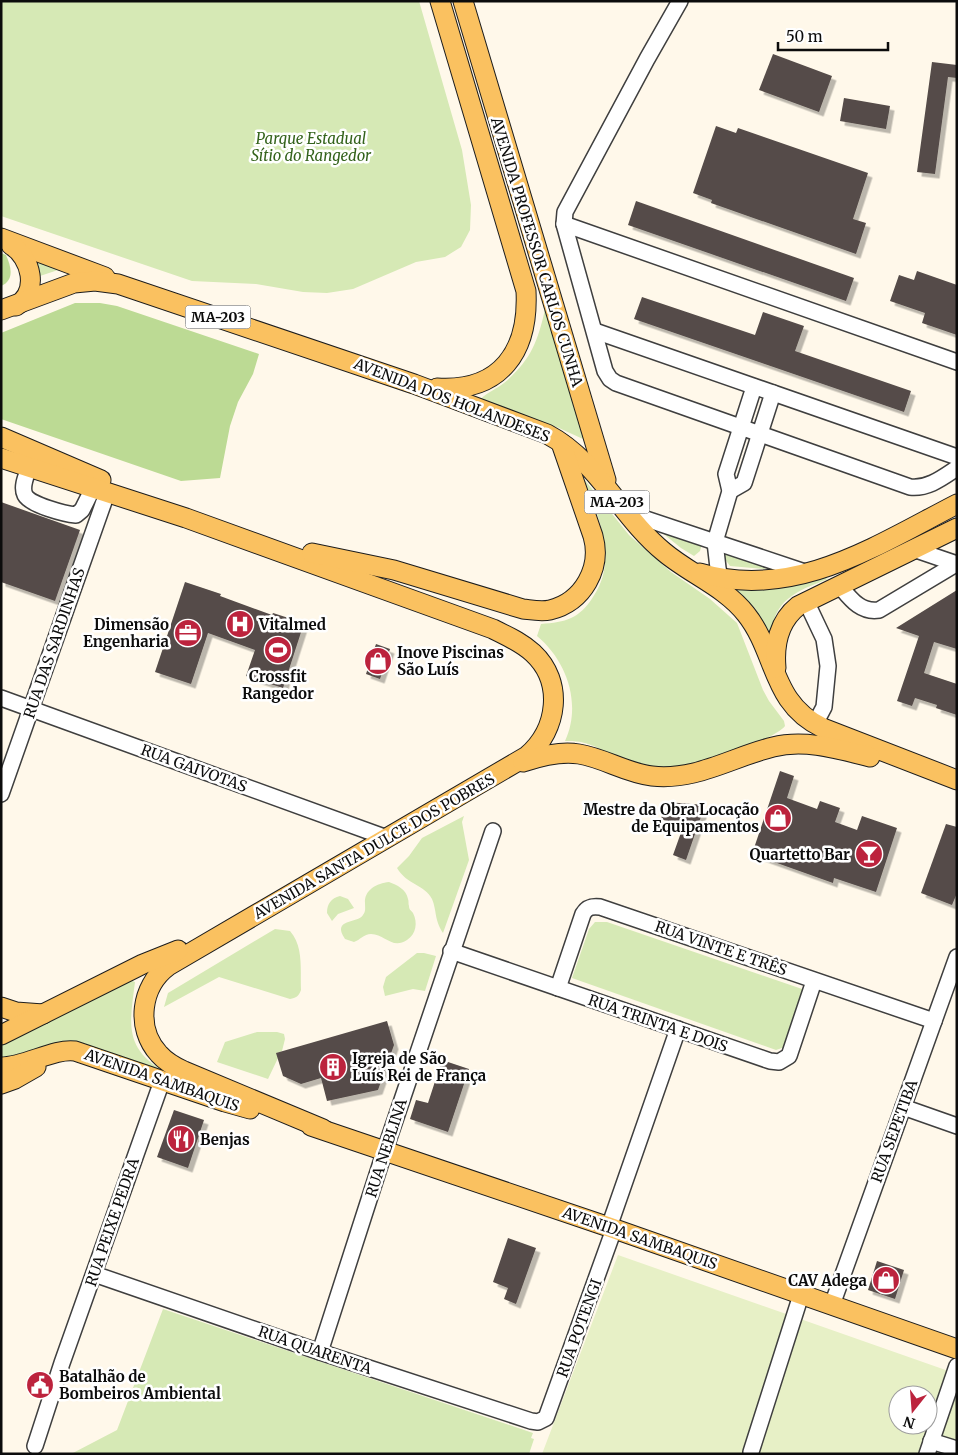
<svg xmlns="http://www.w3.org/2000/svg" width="958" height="1455" viewBox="0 0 958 1455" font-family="Merriweather,serif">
  <defs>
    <filter id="shadow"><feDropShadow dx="4.5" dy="4.5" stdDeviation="0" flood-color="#0004"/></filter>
  </defs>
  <rect width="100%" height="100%" fill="#fff8ea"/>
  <!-- green -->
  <g fill="#d6e9b5">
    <path d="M1 1H419L462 150 471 205 470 230 461 247 445 257 416 262 353 289 327 293 303 292 256 284 192 281 1 216Z"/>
    <path d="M36 254 61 269 37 277Z"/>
    <path d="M545 309 584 436 583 439 559 428 481 399C487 392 497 389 504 383 530 361 538 342 545 309Z"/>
    <path d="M584 479 629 535 671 572 710 599 737 623 763 690 769 701 784 721 785 726C778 736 720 760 705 764 696 766 660 771 652 769 641 766 629 762 619 758 598 749 589 740 565 741 582 704 567 661 537 636L541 624C566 622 579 619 593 597 619 559 598 517 584 479Z"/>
    <path d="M655 527 702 544 700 551 694 556 681 548Z"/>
    <path d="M722 551 769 567 764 569 730 566 722 555Z"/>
    <path d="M823 577 828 579C811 586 790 592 779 609 774 616 773 626 769 634L755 608 735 589Z"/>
    <path d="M464 816 462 822 469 860 443 933C434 919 437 911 432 899 425 885 406 884 397 868L409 856 422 838Z"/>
    <path d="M389 882C397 885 406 889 408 899 409 901 408 904 409 906 409 910 411 910 413 913 418 923 416 934 407 940 392 950 385 934 371 934 364 934 360 940 354 942L345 939C331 918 358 924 363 915 366 911 365 908 365 903 364 890 377 883 389 882Z"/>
    <path d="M340 896 348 899 354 908 338 914 332 921 327 913C327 904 331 898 340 896Z"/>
    <path d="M595 922H607L805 990 785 1047 776 1050 572 978 589 929Z"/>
    <path d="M275 929 290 931C304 947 300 970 301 990 299 996 296 998 290 999L219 977 164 1007 168 993Z"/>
    <path d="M417 953H424L436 956 425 991 413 989 385 996 383 987 386 977Z"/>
    <path d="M130 980 135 982C130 1023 123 1048 165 1072L78 1043 1 1060V1046Z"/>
    <path d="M257 1032H277L284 1034 285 1039 282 1051 277 1053 278 1058 268 1079 217 1062 225 1042Z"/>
    <path d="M163 1309 533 1433 531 1438 534 1439 529 1454H71L117 1430Z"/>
  </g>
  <!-- forest -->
  <g fill="#bcda94">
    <path d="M1 253 6 255C11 266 15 280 1 286Z"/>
    <path d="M75 303H100L117 306 259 354 253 374 238 402 230 426 220 478 181 481 1 419V333Z"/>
  </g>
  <!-- pitch -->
  <path fill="#e7f0c6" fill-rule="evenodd" d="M618 1255 957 1374V1454H542ZM898 1395H928V1425H898Z"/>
  <!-- building -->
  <g fill="#544b48" filter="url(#shadow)">
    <path d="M773 54 832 76 819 112 759 90Z"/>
    <path d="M932 62 957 65V78L948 77 935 174 917 172Z"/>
    <path d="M844 98 890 106 886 129 840 121Z"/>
    <path d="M716 126 736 133 738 128 868 173 853 219 866 223 856 254 711 203 712 200 693 193Z"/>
    <path d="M636 201 854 278 846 301 628 225Z"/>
    <path d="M917 271 957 285V335L922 323 925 313 890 301 899 275 914 280Z"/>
    <path d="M642 297 755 335 763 312 804 326 795 351 911 391 904 412 634 319Z"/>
    <path d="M1 502 80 530 55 601 1 582Z"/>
    <path d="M185 582 221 594 220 596 272 615 273 613 304 623 283 688 246 676 255 650 208 633 191 684 155 672Z"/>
    <path d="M957 590V649L934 642 924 673 957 684V715L936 708 937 705 915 698 912 706 897 701 919 636 896 628Z"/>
    <path d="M376 644 390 649 380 679 366 674Z"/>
    <path d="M780 771 794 776 787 798 817 809 820 801 840 808 835 822 857 830 862 816 897 828 876 892 834 878 833 883 752 854Z"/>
    <path d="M666 802 705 805 686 860 673 855 683 827 661 819Z"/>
    <path d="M946 824 957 827V893L952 905 921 893Z"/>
    <path d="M387 1021 394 1045 378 1090 327 1101 321 1078 301 1084 283 1076 276 1053Z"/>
    <path d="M442 1060 469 1069 448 1132 410 1119 416 1100 428 1103Z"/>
    <path d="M174 1110 204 1120 188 1168 157 1157Z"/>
    <path d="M508 1238 536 1248 516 1304 504 1299 508 1288 493 1282Z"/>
    <path d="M877 1261 904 1270 895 1299 868 1290Z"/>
  </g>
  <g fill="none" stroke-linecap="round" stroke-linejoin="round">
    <!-- minor casing -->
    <g stroke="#3f3f3f" stroke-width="18">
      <g id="minor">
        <path d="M680 1 647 59 565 212 564 224 605 371 610 379 616 383 910 487C928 489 942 478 957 468"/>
        <path d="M564 224 957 362"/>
        <path d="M595 331 957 457"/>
        <path d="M29 468C26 476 21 487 25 495 30 505 65 514 76 515L82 510 93 488"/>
        <path d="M730 491 744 483 773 393"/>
        <path d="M625 512 808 573"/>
        <path d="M913 549 957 564"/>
        <path d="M839 585C850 598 860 613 879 610L956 564"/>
        <path d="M722 587 718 568 715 542 730 491 726 474 754 387"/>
        <path d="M806 601 824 639 828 666 824 707 815 724"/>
        <path d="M1 698 387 838"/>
        <path d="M1 794 107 493"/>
        <path d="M451 951 770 1061 779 1062 789 1056 814 981"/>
        <path d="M558 988 583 914C587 907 592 906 600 907L934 1021"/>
        <path d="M903 1107 957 1126"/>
        <path d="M609 1227 678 1029"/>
        <path d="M94 1274 320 1352 531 1421 538 1422 546 1418 614 1229"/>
        <path d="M832 1305 957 957"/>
        <path d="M320 1352 385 1150 493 831"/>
        <path d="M931 1441 957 1449"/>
        <path d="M35 1446 62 1363 162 1081"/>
        <path d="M751 1452 801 1295"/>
        <path d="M927 1454 957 1366"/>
      </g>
    </g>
    <!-- major casing -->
    <g stroke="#1d1d1d" stroke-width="21">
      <g id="major">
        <path d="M463 1 606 480"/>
        <path d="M1 238 105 277"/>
        <path d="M11 245C31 257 40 292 16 306"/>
        <path d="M1 310 74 283 95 281 118 284 414 384 547 434C598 461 621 517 664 552 690 574 725 587 746 614 777 653 771 704 823 728L957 780"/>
        <path d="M437 388C501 392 529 351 526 291L440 1"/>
        <path d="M1 437 101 480"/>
        <path d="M1 458 186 518 493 629C507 636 521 642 533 653 564 682 558 729 527 756L168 966C141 986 135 1028 159 1054 166 1062 175 1067 184 1071L323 1129"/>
        <path d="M312 553 394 570 523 609C532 610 541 612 550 610 583 602 602 568 593 536L561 443"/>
        <path d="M700 573C794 601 877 545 957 504"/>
        <path d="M776 668C774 645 779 621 798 606L957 528"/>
        <path d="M523 762C541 756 560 751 579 754 604 758 626 773 652 776 696 781 732 757 773 747 805 739 838 749 870 757"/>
        <path d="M1 1007 16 1012 43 1014"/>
        <path d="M1 1035 143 964 178 950"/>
        <path d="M1 1067C25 1067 54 1048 75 1051L225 1102 250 1109"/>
        <path d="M1 1084 15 1079 36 1067"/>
        <path d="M311 1126 609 1227 957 1349"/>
      </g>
    </g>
    <!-- minor -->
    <use href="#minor" stroke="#fff" stroke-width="15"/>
    <!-- major -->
    <use href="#major" stroke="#fac160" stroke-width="19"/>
  </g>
  <!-- icons -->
  <defs>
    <g id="hospital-disc" transform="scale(1.4375)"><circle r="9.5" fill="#bc233d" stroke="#fff"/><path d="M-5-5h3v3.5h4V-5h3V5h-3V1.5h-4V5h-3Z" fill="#fff"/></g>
    <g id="office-disc" transform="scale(1.4375)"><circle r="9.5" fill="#bc233d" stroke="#fff"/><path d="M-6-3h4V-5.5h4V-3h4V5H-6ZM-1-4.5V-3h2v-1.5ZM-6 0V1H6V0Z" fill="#fff"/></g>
    <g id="stadium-disc" transform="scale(1.4375)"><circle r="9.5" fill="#bc233d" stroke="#fff"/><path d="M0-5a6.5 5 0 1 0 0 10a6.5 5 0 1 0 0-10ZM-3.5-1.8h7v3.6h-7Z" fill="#fff"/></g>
    <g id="shop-disc" transform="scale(1.4375)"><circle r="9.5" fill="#bc233d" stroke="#fff"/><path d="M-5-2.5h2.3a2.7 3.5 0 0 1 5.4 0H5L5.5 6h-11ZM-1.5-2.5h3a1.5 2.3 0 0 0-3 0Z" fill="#fff"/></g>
    <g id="bar-disc" transform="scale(1.4375)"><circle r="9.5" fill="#bc233d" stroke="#fff"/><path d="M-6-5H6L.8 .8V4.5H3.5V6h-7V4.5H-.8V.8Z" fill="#fff"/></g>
    <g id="building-disc" transform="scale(1.4375)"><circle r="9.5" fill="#bc233d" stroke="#fff"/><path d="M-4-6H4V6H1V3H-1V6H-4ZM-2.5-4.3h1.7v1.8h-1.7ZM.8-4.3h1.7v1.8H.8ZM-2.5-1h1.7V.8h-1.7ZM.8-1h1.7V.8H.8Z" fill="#fff"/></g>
    <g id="restaurant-disc" transform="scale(1.4375)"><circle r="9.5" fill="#bc233d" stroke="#fff"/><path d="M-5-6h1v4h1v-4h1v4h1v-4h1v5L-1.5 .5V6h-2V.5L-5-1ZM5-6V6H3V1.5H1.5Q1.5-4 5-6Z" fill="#fff"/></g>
    <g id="civic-disc" transform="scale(1.4375)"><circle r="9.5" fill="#bc233d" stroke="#fff"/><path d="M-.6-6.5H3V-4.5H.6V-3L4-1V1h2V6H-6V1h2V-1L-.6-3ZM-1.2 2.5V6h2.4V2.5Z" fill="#fff"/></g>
  </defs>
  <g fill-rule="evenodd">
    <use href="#hospital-disc" x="240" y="624"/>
    <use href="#office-disc" x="188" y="633"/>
    <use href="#stadium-disc" x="278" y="650"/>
    <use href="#shop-disc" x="378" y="661"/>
    <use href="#shop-disc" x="778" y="818"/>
    <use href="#bar-disc" x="869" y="854"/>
    <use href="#building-disc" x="333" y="1067"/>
    <use href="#restaurant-disc" x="181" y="1139"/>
    <use href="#shop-disc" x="886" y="1280"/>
    <use href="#civic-disc" x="40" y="1385"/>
  </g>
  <g text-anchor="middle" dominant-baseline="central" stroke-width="5" stroke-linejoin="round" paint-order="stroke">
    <!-- shield labels -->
    <g fill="#fff" stroke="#555" stroke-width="1">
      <rect x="185.5" y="305.5" width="65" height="23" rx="4"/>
      <rect x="584.5" y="490.5" width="65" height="23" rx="4"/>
    </g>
    <g font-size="14" font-weight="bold" fill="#0c0c0c">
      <text x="218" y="317">MA-203</text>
      <text x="617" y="502">MA-203</text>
    </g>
    <!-- park labels -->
    <g font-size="15" font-style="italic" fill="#34631c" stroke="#fff">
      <text x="311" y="138">Parque Estadual<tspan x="311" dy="17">Sítio do Rangedor</tspan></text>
    </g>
    <!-- street labels -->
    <g font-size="15" fill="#0c0c0c" stroke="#fff">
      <text transform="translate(537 252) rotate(73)">AVENIDA PROFESSOR CARLOS CUNHA</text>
      <text transform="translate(452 400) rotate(21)">AVENIDA DOS HOLANDESES</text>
      <text transform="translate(54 643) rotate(-71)">RUA DAS SARDINHAS</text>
      <text transform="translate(194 768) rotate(20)">RUA GAIVOTAS</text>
      <text transform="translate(374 846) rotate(-30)">AVENIDA SANTA DULCE DOS POBRES</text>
      <text transform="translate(721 948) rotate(19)">RUA VINTE E TRÊS</text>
      <text transform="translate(658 1023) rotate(19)">RUA TRINTA E DOIS</text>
      <text transform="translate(162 1080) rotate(19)">AVENIDA SAMBAQUIS</text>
      <text transform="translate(894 1131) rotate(-70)">RUA SEPETIBA</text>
      <text transform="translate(386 1148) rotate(-72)">RUA NEBLINA</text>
      <text transform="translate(112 1222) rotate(-71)">RUA PEIXE PEDRA</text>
      <text transform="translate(640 1238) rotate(19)">AVENIDA SAMBAQUIS</text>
      <text transform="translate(579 1328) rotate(-70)">RUA POTENGI</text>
      <text transform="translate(315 1350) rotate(19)">RUA QUARENTA</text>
    </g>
    <!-- poi labels -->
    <g font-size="15" font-weight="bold" fill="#0c0c0c" stroke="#fff" text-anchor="start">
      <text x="169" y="624" text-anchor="end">Dimensão<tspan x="169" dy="17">Engenharia</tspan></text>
      <text x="259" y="624">Vitalmed</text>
      <text x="397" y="652">Inove Piscinas<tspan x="397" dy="17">São Luís</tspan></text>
      <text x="278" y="676" text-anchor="middle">Crossfit<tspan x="278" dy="17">Rangedor</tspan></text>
      <text x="759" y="809" text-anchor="end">Mestre da Obra Locação<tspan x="759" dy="17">de Equipamentos</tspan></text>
      <text x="850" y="854" text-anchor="end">Quartetto Bar</text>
      <text x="352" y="1058">Igreja de São<tspan x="352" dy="17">Luís Rei de França</tspan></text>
      <text x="200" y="1139">Benjas</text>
      <text x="867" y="1280" text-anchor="end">CAV Adega</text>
      <text x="59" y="1376">Batalhão de<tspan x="59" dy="17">Bombeiros Ambiental</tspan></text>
    </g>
  </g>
  <!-- border -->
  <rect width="958" height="1455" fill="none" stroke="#0c0c0c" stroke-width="5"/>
  <!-- north arrow -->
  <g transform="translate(913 1410) rotate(197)"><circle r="24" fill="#ffffff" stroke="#9e9e9e"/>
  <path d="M0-4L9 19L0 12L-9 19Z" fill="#bc233d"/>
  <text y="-8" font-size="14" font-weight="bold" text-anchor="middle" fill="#0c0c0c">N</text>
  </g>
  <!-- scale -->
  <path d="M778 42v8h110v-8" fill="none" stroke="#0c0c0c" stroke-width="2.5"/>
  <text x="786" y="42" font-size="15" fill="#0c0c0c" stroke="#ffffff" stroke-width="4" paint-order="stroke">50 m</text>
</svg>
